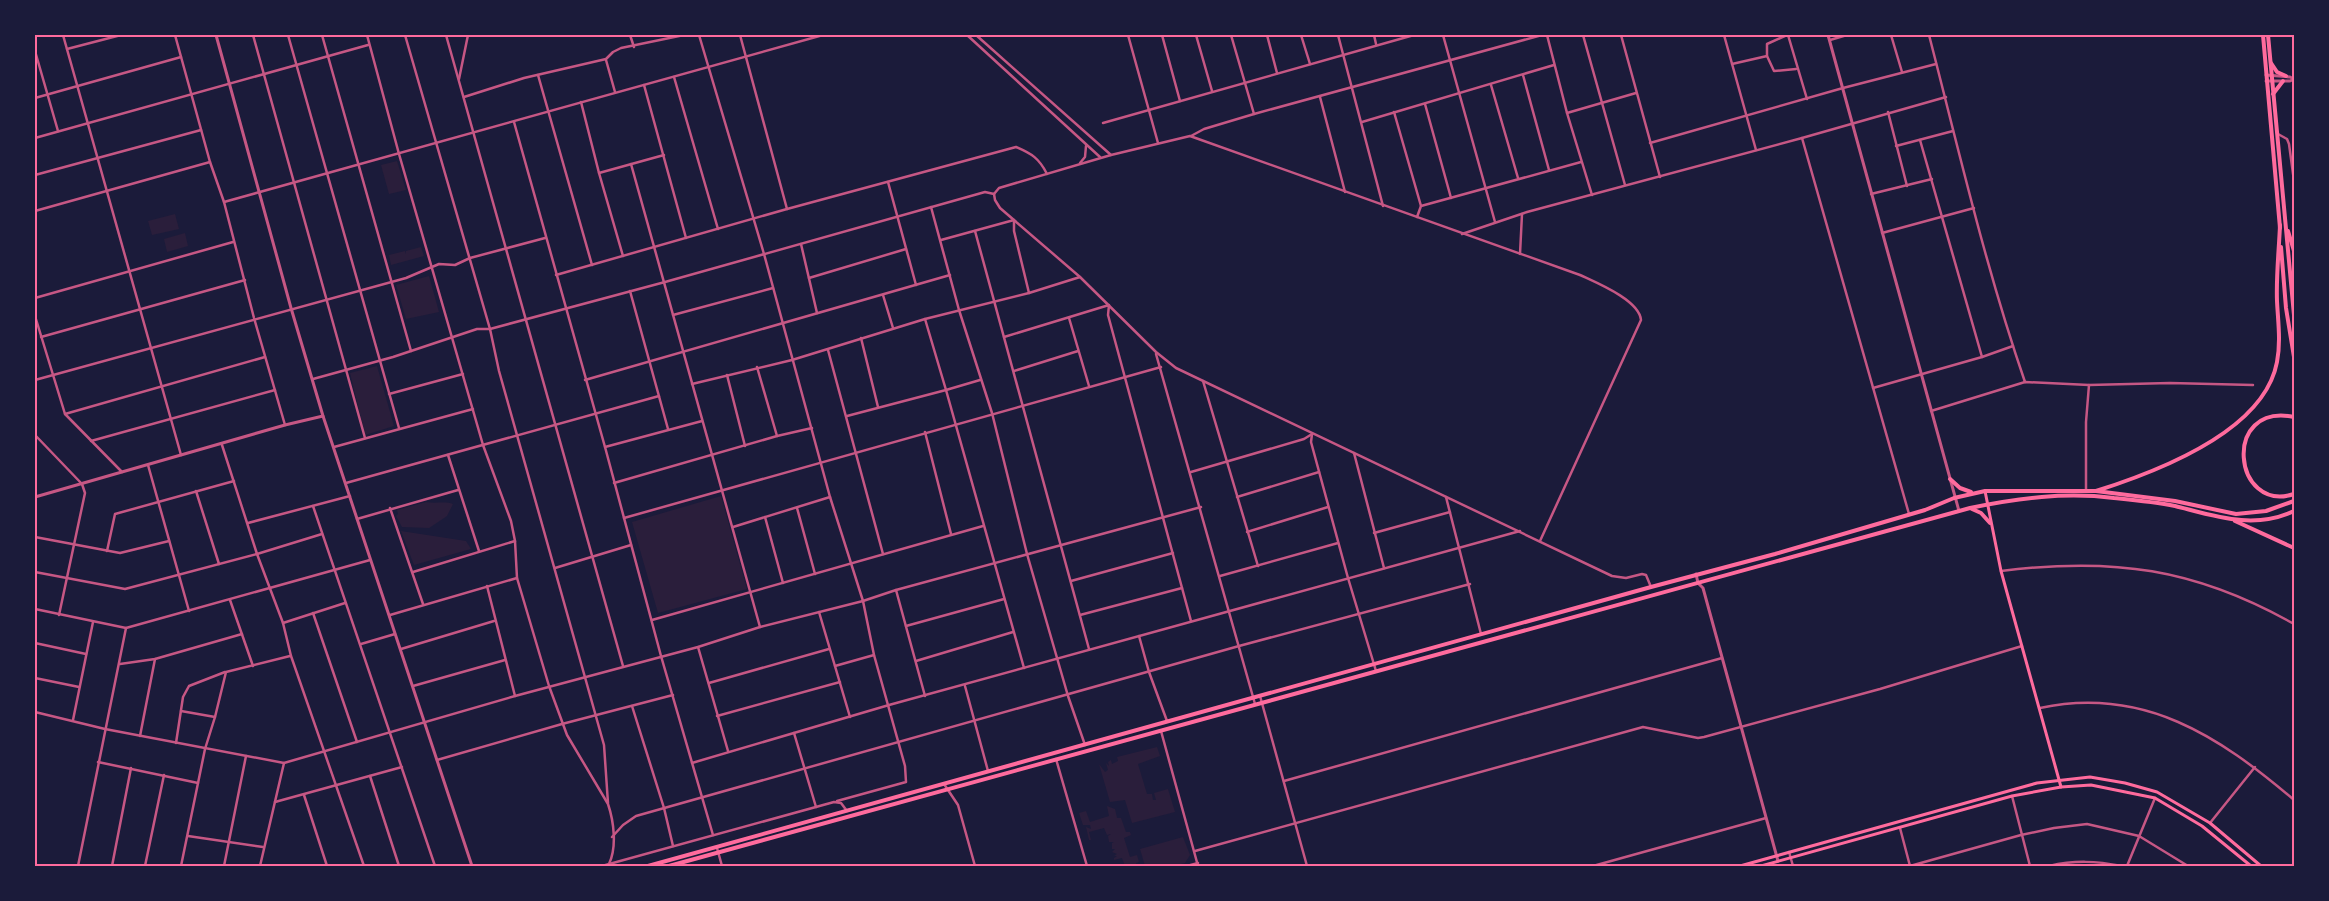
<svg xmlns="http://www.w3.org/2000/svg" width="2329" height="901" viewBox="0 0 2329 901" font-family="Rubik,sans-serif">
  <rect width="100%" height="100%" fill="#1b1b3a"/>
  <!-- green -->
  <g fill="#2a1e3b">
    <path d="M397 161 406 190 389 194 381 165Z"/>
    <path d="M175 214 179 229 152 235 148 221Z"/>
    <path d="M185 233 188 246 167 252 164 239Z"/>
    <path d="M421 247 424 256 391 265 389 255 405 251 406 254V251Z"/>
    <path d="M429 276 439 312 406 319 396 285Z"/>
    <path d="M377 366 394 426 365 435 350 373Z"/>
    <path d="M721 496 747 589 658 613 632 522Z"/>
    <path d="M426 502C435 504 446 501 453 504L447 516 429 528 402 527 396 516 398 514 397 510Z"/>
    <path d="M401 531 466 541 471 549 414 565Z"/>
    <path d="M1157 747 1160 756 1138 764 1147 794H1152L1153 800H1156L1154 793 1168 789 1175 812 1132 823 1125 800 1110 802 1099 764 1105 772 1108 770 1106 763 1109 766 1108 762 1111 760 1112 764 1118 761 1117 757Z"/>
    <path d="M1107 806 1115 809 1117 818H1121L1126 832H1130L1131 835 1124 838 1130 857 1137 855 1139 862 1136 863 1137 866H1125L1122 858 1114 860V858L1117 856H1114L1117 854 1112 852 1115 849H1112V843L1110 844 1114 842H1109L1108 836 1111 834 1107 835 1104 828 1089 832 1091 840H1089L1086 827 1091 829 1090 825H1083L1079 813 1086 811 1090 822 1109 816Z"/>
    <path d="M1183 837 1190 855 1185 863 1174 866H1145L1140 849Z"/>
  </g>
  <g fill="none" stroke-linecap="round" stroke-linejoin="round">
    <!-- minor -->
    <g stroke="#c65784" stroke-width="2.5">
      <path d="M63 35 181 455"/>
      <path d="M175 35 210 162 224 202 254 318 285 425"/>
      <path d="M253 35 365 438"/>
      <path d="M288 35 399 428"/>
      <path d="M322 35 411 351"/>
      <path d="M367 35 399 154 483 445 511 521 515 541 517 578 549 686 567 735 608 804C614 822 617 847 609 864"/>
      <path d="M405 35 490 329 499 371 604 745 608 803"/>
      <path d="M446 35 623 666"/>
      <path d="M630 35 634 47"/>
      <path d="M699 35 764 254 830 497 863 601 874 655 905 766 906 782 837 801"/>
      <path d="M740 35 787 209"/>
      <path d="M967 35 1100 157"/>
      <path d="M976 35 1111 155"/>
      <path d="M1128 35 1158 143"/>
      <path d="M1162 35 1180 101"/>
      <path d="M1196 35 1212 91"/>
      <path d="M1231 35 1254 114"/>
      <path d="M1267 35 1277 73"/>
      <path d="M1301 35 1310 64"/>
      <path d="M1338 35 1383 206"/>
      <path d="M1374 35 1376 44"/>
      <path d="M1443 35 1495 222"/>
      <path d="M1547 35 1567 113 1592 195"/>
      <path d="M1583 35 1625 185"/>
      <path d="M1621 35 1660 177"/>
      <path d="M1724 35 1756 150"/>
      <path d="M1787 35 1767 44V56L1774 71 1796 69"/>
      <path d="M1788 35 1807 99"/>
      <path d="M1891 35 1902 72"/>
      <path d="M1929 35C1959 151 1986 269 2025 382"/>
      <path d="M1830 40 1847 35"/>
      <path d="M67 49 121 35"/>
      <path d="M35 51 58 131"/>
      <path d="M606 60 615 92"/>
      <path d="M1732 64 1767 56"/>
      <path d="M538 75 592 265"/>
      <path d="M1523 75 1549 170"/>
      <path d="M674 77 718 229"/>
      <path d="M459 79 468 35"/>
      <path d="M644 85 686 238"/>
      <path d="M1491 85 1518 178"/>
      <path d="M464 97 524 78 606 59 613 52 621 48 684 35"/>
      <path d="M1320 97 1345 192"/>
      <path d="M35 98 181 57"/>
      <path d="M581 102 599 173 623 256"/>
      <path d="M1425 104 1451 198"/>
      <path d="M1394 112 1421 206"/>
      <path d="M1888 112 1907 186"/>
      <path d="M1567 113 1636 93"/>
      <path d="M514 122 605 447 661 656 713 835"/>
      <path d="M1362 122 1554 65"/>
      <path d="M1103 123 1414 35"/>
      <path d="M2278 134 2287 139 2289 144 2294 181"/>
      <path d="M1191 136 1204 129 1254 114 1542 35"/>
      <path d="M35 138 368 45"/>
      <path d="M1802 138 1909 514"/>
      <path d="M1920 140 1982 357"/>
      <path d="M1650 143 1843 88 1936 64"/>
      <path d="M1896 146 1953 131"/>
      <path d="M1080 163 1085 157 1086 146"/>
      <path d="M631 164 760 627"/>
      <path d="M599 173 664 155"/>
      <path d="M35 175 201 130"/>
      <path d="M888 182 916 285"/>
      <path d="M994 194 999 188 1111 155 1190 136 1580 275C1597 283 1639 300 1641 320L1540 541"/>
      <path d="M994 194 995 200 1000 208 1080 277 1156 352 1176 368 1612 576 1626 578 1642 574 1646 575 1651 587"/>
      <path d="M1871 194 1932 179"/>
      <path d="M224 202 823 35"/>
      <path d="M931 207 959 310 992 413 1027 554 1068 696 1085 745"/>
      <path d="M35 211 210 162"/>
      <path d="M1417 217 1421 206 1581 162"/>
      <path d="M975 231 1089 649"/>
      <path d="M1882 233 1974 208"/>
      <path d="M1462 234 1527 212 1802 138 1946 97"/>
      <path d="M941 240 1014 220V231L1029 293"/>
      <path d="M801 244 817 313"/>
      <path d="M1520 254 1522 214"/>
      <path d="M556 275 787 209 1016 147C1032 154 1039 158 1047 174"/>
      <path d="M809 278 906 249"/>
      <path d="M630 291 668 429"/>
      <path d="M883 295 893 328"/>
      <path d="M35 298 233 242"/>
      <path d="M673 315 773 288"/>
      <path d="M35 316 65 414 122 472"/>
      <path d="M1069 318 1089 386"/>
      <path d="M41 337 245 280"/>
      <path d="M1004 337 1109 305 1108 315 1191 621"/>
      <path d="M861 338 878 407"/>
      <path d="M828 350 883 554"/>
      <path d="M1156 354 1255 704"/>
      <path d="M757 367 777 436"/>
      <path d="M1014 371 1078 351"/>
      <path d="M727 375 745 446"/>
      <path d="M313 379 393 357 477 329H490L665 282 985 192 994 194"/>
      <path d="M35 380 406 278 439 264 455 265 470 258 545 238"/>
      <path d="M585 380 950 275"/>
      <path d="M980 380 946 390 1024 668"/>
      <path d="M1203 381 1258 566"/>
      <path d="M692 384 792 360 925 319 1029 293 1080 277"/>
      <path d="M1873 388 1982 357 2013 346"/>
      <path d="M389 394 463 374"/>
      <path d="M1931 411 2025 382 2089 385 2170 383 2253 385"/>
      <path d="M65 414 265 357"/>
      <path d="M847 416 946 390 925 319"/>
      <path d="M925 432 951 534"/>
      <path d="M1312 434 1311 442 1348 578 1376 671"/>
      <path d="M35 435 82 484 85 493 59 615"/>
      <path d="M91 441 275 390"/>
      <path d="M222 445 257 554 283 623 291 656 364 866"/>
      <path d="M334 447 473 409"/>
      <path d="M605 447 702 421"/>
      <path d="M1354 453 1384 568"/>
      <path d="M448 455 479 551"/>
      <path d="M148 465 189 611"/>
      <path d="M1191 472 1304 439 1312 434"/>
      <path d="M346 483 659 396"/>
      <path d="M614 483 777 436 812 428"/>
      <path d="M196 491 219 564"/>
      <path d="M2086 491V422L2089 385"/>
      <path d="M1237 497 1319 472"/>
      <path d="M1446 497 1481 634"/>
      <path d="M313 506 435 866"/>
      <path d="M390 508 423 604"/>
      <path d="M797 508 815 574"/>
      <path d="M765 517 783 583"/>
      <path d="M624 518 1161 367"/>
      <path d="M357 519 458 490"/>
      <path d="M248 523 350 496"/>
      <path d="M733 527 830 497"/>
      <path d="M1247 532 1328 507"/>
      <path d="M1374 533 1450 512"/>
      <path d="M35 537 120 553 169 541"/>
      <path d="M107 551 115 514 234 481"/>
      <path d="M555 568 631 545"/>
      <path d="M2001 571C2112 557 2195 568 2294 624"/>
      <path d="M35 572 125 589 257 554 322 534"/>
      <path d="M413 572 515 541"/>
      <path d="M1220 576 1338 543"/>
      <path d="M1071 581 1173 553"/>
      <path d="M487 586 515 696"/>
      <path d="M896 590 925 696"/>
      <path d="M230 600 253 666"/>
      <path d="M35 609 126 628 370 560"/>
      <path d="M819 612 850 717"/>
      <path d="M313 613 357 742"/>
      <path d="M390 615 517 578"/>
      <path d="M1080 615 1182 588"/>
      <path d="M652 620 983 526"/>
      <path d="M283 623 345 603"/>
      <path d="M906 626 1004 599"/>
      <path d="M1139 636 1149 672 1167 721"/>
      <path d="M35 643 86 654"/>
      <path d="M361 644 395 634"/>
      <path d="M698 647 728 751"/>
      <path d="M401 649 494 621"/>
      <path d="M916 661 1013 632"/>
      <path d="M120 664 155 659 242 634"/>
      <path d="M835 666 874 655"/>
      <path d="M35 678 79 687"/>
      <path d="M709 683 829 649"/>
      <path d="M413 686 505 660"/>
      <path d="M965 686 988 771"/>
      <path d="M1260 696 1307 866"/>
      <path d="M632 706 664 808 673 846"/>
      <path d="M2040 708C2143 686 2219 736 2294 800"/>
      <path d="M181 711 215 717"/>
      <path d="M35 712 105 729 284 763 515 696 698 647 760 627 863 601 896 590 1201 507"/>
      <path d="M717 716 840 682"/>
      <path d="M73 720 93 622"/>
      <path d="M1161 731 1198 866"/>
      <path d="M794 733 816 807"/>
      <path d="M140 736 155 659"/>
      <path d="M176 743 183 697 189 686 225 672"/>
      <path d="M1056 759 1087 866"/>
      <path d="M437 760 562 724 673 695"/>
      <path d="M98 762 198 783"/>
      <path d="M692 763 889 705 1520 531"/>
      <path d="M370 776 399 866"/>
      <path d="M1284 781 1722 658"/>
      <path d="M944 784 958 805 975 866"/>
      <path d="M304 795 327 866"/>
      <path d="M2012 796 2030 866"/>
      <path d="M275 802 402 767"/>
      <path d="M2210 823 2255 767"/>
      <path d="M1900 828 1910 866"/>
      <path d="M188 836 263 847"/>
      <path d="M612 837 623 825 636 816 1239 646 1470 584"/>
      <path d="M717 848 722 866"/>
      <path d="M1195 851 1643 727 1698 738 1704 737 1880 689 2022 646"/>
      <path d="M1789 852 1793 866"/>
      <path d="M78 866 126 628"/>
      <path d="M112 866 131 768"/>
      <path d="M145 866 164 775"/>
      <path d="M181 866 205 749 215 717 226 672 290 656"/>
      <path d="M224 866 246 756"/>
      <path d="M260 866 284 763"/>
      <path d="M602 866 834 802 841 803 847 811"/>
      <path d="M1187 866 1198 863"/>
      <path d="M1593 866 1766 818"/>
      <path d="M1910 866 2021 835 2054 828 2087 824 2139 836 2188 866"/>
      <path d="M2049 866C2075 860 2096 861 2122 866"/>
      <path d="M2127 866 2155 798"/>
    </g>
    <!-- tertiary -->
    <g stroke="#c65784" stroke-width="3">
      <path d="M216 35 291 308 323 416 472 866"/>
      <path d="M1828 35 1959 511"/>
      <path d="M2266 75 2290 77 2294 79"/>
      <path d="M2266 81H2290L2294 79"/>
      <path d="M35 497 285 425 323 416"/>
      <path d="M1696 574 1698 583 1703 588 1778 861"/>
    </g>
    <!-- secondary -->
    <g stroke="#ff6b9d" stroke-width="3">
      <path d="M1985 491 2001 571 2061 787"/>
      <path d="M1740 866 2037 783 2090 777 2125 783 2157 792 2210 823 2261 866"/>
      <path d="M1761 866 2012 796 2061 787 2091 785 2155 798 2202 826 2251 866"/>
    </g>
    <!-- primary -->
    <g stroke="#ff6b9d" stroke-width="4">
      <path d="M1950 479 1960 488 1971 492"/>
      <path d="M1972 509 1981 513 1990 523"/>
      <path d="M648 866 1651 587 1775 554 1925 510 1954 498 1985 491H2096L2175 501 2236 514 2266 511 2294 501"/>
      <path d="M669 866 1970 508C2018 498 2065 492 2114 498 2134 500 2155 502 2175 506 2215 516 2254 530 2294 511"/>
    </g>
    <!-- trunk -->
    <g stroke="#ff6b9d" stroke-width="4">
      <path d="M2263 35 2280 228"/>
      <path d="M2268 35 2294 315"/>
      <path d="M2271 63 2277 72 2286 76"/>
      <path d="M2273 94 2283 81"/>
      <path d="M2288 231 2294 251"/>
      <path d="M2281 247 2286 308 2294 357"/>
      <path d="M2294 417C2221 402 2233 514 2294 494"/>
      <path d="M2096 491C2156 472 2264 432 2277 362 2281 341 2278 322 2277 301 2276 276 2279 250 2280 225"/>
      <path d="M2235 521 2294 548"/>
    </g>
  </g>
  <!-- border -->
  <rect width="2329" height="901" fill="none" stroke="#1b1b3a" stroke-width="72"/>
  <rect x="36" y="36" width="2257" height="829" fill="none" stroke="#ff6b9d" stroke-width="2"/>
</svg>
